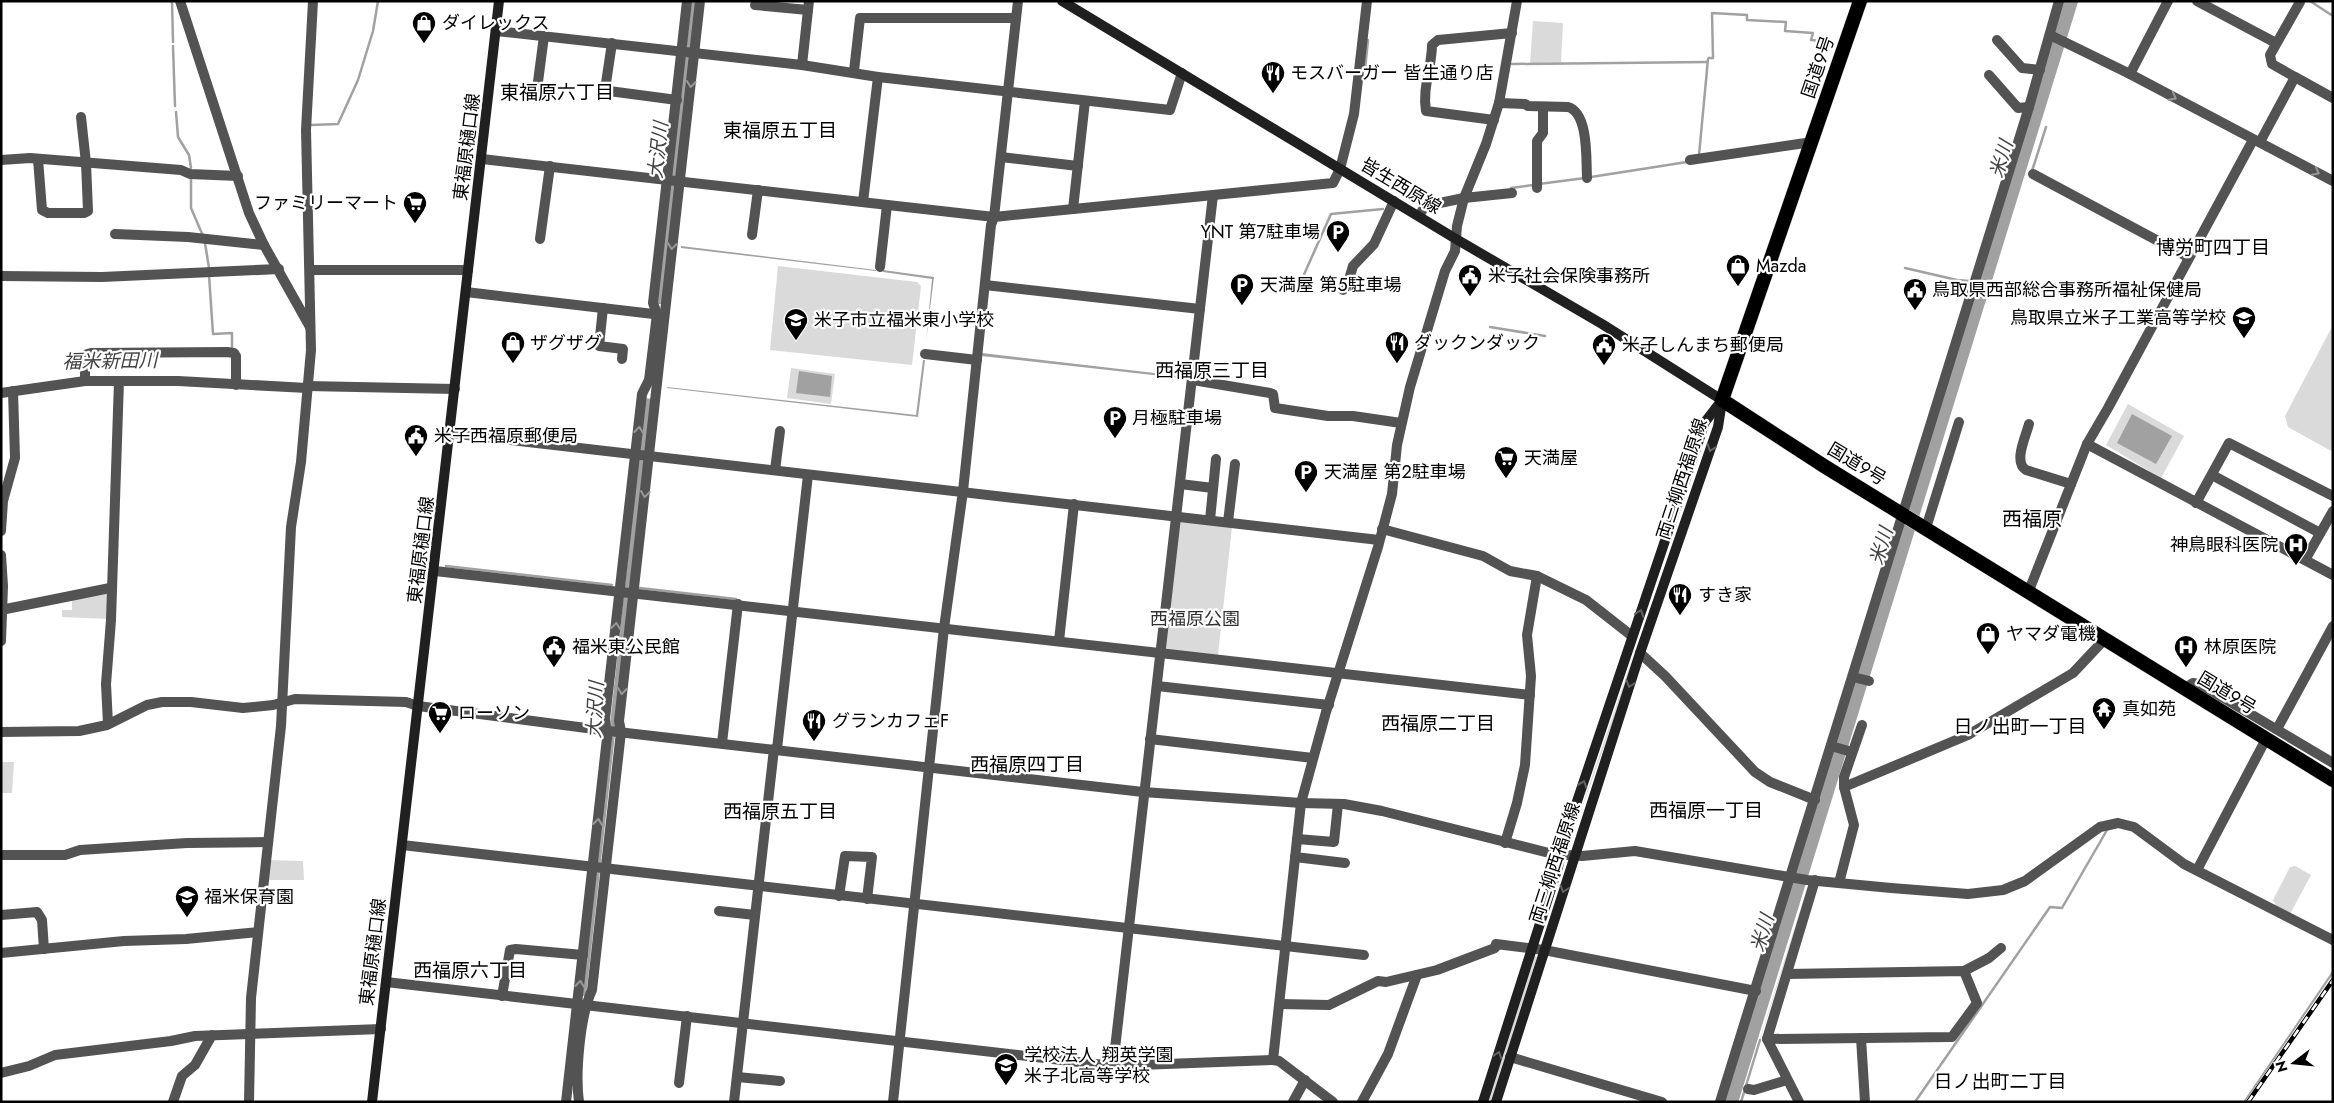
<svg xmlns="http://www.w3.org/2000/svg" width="2334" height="1103" viewBox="0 0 2334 1103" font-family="Jost,'Noto Sans JP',sans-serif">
  <rect width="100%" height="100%" fill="#fff"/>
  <!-- green -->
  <g fill="#dadada">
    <path d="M1533 21 1563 23 1561 64H1530Z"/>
    <path d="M778 266 917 282 921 286 912 365 770 350Z"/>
    <path d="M2333 325V452L2288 427 2285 416Z"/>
    <path d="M791 368 835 374 831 404 787 398Z"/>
    <path d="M2128 404 2184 436 2161 478 2106 445Z"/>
    <path d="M1182 521 1232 527 1218 655 1165 650 1180 523Z"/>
    <path d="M108 590 109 619 62 617V610H72V598Z"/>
    <path d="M1634 653 1618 708 1572 836Z"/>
    <path d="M1 762H14L12 793H1Z"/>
    <path d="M267 860 303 861 304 880H265Z"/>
    <path d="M2295 866 2311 875 2290 914 2276 906 2273 900 2290 867Z"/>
    <path d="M1809 887 1740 1102 1807 888Z"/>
    <path d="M1534 956 1537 957 1491 1102H1488Z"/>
  </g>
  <!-- water -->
  <g fill="#a1a1a1">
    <path d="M691 1H696L663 304H657Z"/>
    <path d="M681 246 876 270V271L681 248Z"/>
    <path d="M883 270 934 277 926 341 932 279 883 272Z"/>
    <path d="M982 353 1189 377V379L981 356Z"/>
    <path d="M923 360H925L918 417 667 388V387L916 415Z"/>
    <path d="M799 371 832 376 830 397 796 393Z"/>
    <path d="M645 398 652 399 586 997 581 995Z"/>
    <path d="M2132 414 2172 436 2156 464 2117 443Z"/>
    <path d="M2333 970V974L2245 1102H2243Z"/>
  </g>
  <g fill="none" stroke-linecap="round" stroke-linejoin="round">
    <!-- stream -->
    <g stroke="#a1a1a1" stroke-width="2.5">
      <path d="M172 1 173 42"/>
      <path d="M2310 1 2333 16"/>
      <path d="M173 46 175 106"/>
      <path d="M1709 58H1713L1712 13 1747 15V20L1786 22 1785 31 1813 33 1811 40 1831 42"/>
      <path d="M1512 64 1707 62"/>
      <path d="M1365 69 1368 40"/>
      <path d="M176 112 178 137 189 155 191 168"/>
      <path d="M311 125 338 124 358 80 373 31 378 1"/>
      <path d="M1699 155 1708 59"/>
      <path d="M2032 171 2046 127"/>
      <path d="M191 177V208L203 236"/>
      <path d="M1591 177 1687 162V160"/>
      <path d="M1539 184 1585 178"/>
      <path d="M1511 188 1533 185"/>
      <path d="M205 243 209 268"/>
      <path d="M1905 268 1957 280 1969 281"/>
      <path d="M209 275 213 334 232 333V349"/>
      <path d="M1298 288 1331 214 1383 209"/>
      <path d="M1490 327 1545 336"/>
      <path d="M446 566 612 585"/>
      <path d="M640 588 736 599"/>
      <path d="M1741 1102 1760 1040"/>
      <path d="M1915 1102 2050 907 2062 908 2107 830"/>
    </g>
    <!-- river -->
    <path stroke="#a1a1a1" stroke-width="16" d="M1730 1102 2070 1"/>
    <!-- trunk casing -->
    <g stroke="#dbdbdb" stroke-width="15">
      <path id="trunk" d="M1860 1 1722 400 1824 466 2333 780"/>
    </g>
    <!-- minor -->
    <g stroke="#535353" stroke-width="10">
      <path d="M180 1 249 213 264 245 310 327"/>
      <path d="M2197 1 2276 43"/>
      <path d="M755 5 808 10"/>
      <path d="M496 31 802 65 878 77 1170 110 1182 73"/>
      <path d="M2050 35 2130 74 2333 181"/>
      <path d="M1997 40 2022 68 2040 70"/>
      <path d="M612 43 606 83 609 91 677 100"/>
      <path d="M802 65 809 1"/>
      <path d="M854 71 860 18H1016"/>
      <path d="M2130 74 2168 1"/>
      <path d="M1989 75 2018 108 2029 107"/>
      <path d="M2295 77 2272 64 2270 55 2300 2"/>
      <path d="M536 97 544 36"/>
      <path d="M1499 103 1525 104 1528 106 1568 107C1589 113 1586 161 1587 178"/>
      <path d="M1494 120 1426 111C1422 88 1432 67 1432 45L1438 40 1512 33"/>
      <path d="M2260 142 2295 77 2333 98"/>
      <path d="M1001 157 1078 166"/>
      <path d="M38 159 42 210 48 213H84L88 211 86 163 81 117"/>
      <path d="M482 159 994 217 1333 183 1340 169 1354 114 1367 1"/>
      <path d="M1 160 30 158 181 170 190 174 238 176"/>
      <path d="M1690 160 1812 142"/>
      <path d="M2033 174 2188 257"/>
      <path d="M1537 188V141L1543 133V107"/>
      <path d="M863 202 878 77"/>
      <path d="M1073 209 1085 101"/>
      <path d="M1419 216 1425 206 1464 198 1512 193"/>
      <path d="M994 217 1018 1"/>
      <path d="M115 234 188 237 264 245"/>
      <path d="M752 235 758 190"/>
      <path d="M540 239 550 166"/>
      <path d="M880 267 887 205"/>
      <path d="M310 270H468"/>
      <path d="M1 276 102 277 279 269"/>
      <path d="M985 285 1200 309"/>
      <path d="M1343 290 1347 286 1353 266 1374 244 1394 201"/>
      <path d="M466 292 662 315"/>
      <path d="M603 308 599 346 623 349 622 359"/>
      <path d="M925 354 977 360"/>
      <path d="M1193 380 1270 393 1273 394 1275 408 1328 416H1353L1401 423"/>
      <path d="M85 381V359L87 354 91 353 227 352 234 353 236 356V385"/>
      <path d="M307 386 455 389"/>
      <path d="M1 393 85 381H178L307 388"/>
      <path d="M2029 424C2026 436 2013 462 2026 470L2071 484"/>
      <path d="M450 433 1379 540"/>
      <path d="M2087 444 2333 575"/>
      <path d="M775 470 780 431"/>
      <path d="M2212 475 2320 533"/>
      <path d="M1180 484 1213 488"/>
      <path d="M2196 503 2229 443 2333 496"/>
      <path d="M1210 520 1216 459"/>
      <path d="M1228 522 1235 464"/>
      <path d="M1926 528 1959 422"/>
      <path d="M1382 529 1483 556 1510 571 1537 576 1586 600 1632 636"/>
      <path d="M1 531 3 501 15 458 13 391"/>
      <path d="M1 555 3 586 1 641"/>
      <path d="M2305 560 2333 511"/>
      <path d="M435 571 1530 695"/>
      <path d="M1 610 110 588"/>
      <path d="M1059 641 1074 504"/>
      <path d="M1640 653 1665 676 1755 772 1770 782 1815 800"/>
      <path d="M1853 677 1869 681"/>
      <path d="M1157 686 1329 705"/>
      <path d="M2184 689 2193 683 2200 684 2333 763"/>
      <path d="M108 724 106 684 111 620 119 381"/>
      <path d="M2277 729 2333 626"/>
      <path d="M1 732 79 731 107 725 147 705 162 702H191L243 708 273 705 295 699 406 702 418 706 609 731 1143 792 1301 803 1344 804 1382 811 1553 854 1582 856 1635 851 1807 880 1891 888 1968 894 2003 890 2025 881 2100 827 2118 823 2134 827 2184 864 2333 940"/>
      <path d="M1150 739 1313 758"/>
      <path d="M722 743 738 604"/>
      <path d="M1831 746 1852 752"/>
      <path d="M777 749 808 475"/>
      <path d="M1844 787 1968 735 2073 673 2104 640"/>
      <path d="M1297 839 1334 842 1338 804"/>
      <path d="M1505 843 1517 803 1525 765 1531 676 1527 635 1537 576"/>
      <path d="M402 845 1364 955"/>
      <path d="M1 855H65L80 850 187 843 268 842"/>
      <path d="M1295 857 1345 863"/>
      <path d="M2197 870 2266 739"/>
      <path d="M1839 883 1854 825 1844 787V777L1862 725"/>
      <path d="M839 896 845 856 872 857 867 899"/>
      <path d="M719 911 755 915"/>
      <path d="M1 915 37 912 42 920 44 949"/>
      <path d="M1 953 124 941 186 939 258 932"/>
      <path d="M1964 971 1989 958 2001 948"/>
      <path d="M386 982 1113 1066 1273 1060 1279 1061 1333 1102"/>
      <path d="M502 996 510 950 516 949 583 955"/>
      <path d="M1280 1004 1329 1005 1378 981 1386 982 1437 970 1495 948 1496 944 1544 950 1756 991"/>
      <path d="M1861 1038 1865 1102"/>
      <path d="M1767 1039 1952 1037 1977 1003 1964 971 1787 974"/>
      <path d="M1510 1057 1662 1102"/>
      <path d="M1273 1060 1301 803 1326 712 1378 547 1392 494 1397 445 1410 387 1445 271 1455 251 1457 226 1464 198 1486 144 1499 103 1517 1"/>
      <path d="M1113 1066 1213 195"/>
      <path d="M1 1073 29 1066 55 1055 171 1041 195 1036 381 1029"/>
      <path d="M737 1077 780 1081"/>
      <path d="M679 1083 687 1016"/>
      <path d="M1748 1089 1754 1090 1787 1080"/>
      <path d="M173 1102 182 1076 195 1065 212 1035"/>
      <path d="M249 1102 251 998 281 726 291 527 301 462 311 350 306 130 313 1"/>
      <path d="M566 1102 607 738 605 719 642 394 649 380 657 314 653 303 687 1"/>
      <path d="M579 1102C575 1073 580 1016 592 990L621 732 619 721 700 1"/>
      <path d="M734 1102 774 749"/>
      <path d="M1293 1102 1305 1080"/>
      <path d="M1362 1102 1388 1054 1417 975"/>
      <path d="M1720 1102 2029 107 2059 1"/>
      <path d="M1799 1102 1767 1039 1815 880"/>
    </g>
    <!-- tertiary -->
    <g stroke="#535353" stroke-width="10">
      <path d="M2028 593 2087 444 2108 408 2253 140"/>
      <path d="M893 1102 944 628 963 491 991 225 994 217"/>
    </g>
    <!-- secondary -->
    <g stroke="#202020" stroke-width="10">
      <path d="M1062 1 1456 239 1602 324 1722 400"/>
      <path d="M372 1102 499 1"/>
      <path d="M1483 1102 1558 867 1565 837 1705 422 1722 400"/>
      <path d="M1496 1102 1640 653 1718 427 1722 401"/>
    </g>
    <!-- trunk -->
    <use href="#trunk" stroke="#000" stroke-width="14"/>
    <!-- rail casing -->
    <g stroke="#000" stroke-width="4.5">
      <path id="rail" d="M2248 1102 2333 980"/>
    </g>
    <!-- rail -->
    <use href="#rail" stroke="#fff" stroke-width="2.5" stroke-dasharray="8" stroke-linecap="butt"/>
  </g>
  <!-- one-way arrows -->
  <defs><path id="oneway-chevron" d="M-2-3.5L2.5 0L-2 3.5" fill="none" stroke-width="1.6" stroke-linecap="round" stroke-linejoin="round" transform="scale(1.25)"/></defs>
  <g stroke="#989898">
    <use href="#oneway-chevron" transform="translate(691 84) rotate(97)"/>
    <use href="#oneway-chevron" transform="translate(2173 97) rotate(28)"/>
    <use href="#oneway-chevron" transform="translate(2316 172) rotate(28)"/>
    <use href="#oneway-chevron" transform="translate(672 246) rotate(97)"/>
    <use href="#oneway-chevron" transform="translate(639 430) rotate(-84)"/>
    <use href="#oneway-chevron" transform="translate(645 494) rotate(97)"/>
    <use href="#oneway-chevron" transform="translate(616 626) rotate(-83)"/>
    <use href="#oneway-chevron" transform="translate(622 691) rotate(97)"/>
    <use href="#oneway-chevron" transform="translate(598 822) rotate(-84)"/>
    <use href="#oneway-chevron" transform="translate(580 984) rotate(-84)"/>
  </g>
  <g stroke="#636363">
    <use href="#oneway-chevron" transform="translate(1711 448) rotate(109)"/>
    <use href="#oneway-chevron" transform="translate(1640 613) rotate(-70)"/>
    <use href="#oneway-chevron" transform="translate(1630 684) rotate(108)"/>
    <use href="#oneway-chevron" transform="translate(1583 784) rotate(-71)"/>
    <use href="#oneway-chevron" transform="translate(1564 889) rotate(108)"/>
    <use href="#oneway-chevron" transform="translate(1498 1055) rotate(-72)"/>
  </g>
  <!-- icons -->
  <defs>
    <g id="shop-pin" transform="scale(1.25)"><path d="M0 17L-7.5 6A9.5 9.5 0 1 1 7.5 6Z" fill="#000" stroke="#fff"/><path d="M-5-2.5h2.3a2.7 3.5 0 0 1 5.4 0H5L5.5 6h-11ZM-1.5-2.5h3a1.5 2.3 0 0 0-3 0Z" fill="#fff"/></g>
    <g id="restaurant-pin" transform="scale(1.25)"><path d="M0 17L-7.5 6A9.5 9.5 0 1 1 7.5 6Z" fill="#000" stroke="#fff"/><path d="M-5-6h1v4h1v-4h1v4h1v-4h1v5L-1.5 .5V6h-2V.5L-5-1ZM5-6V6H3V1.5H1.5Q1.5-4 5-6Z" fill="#fff"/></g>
    <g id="supermarket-pin" transform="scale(1.25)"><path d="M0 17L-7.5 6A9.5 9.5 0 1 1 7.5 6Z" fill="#000" stroke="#fff"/><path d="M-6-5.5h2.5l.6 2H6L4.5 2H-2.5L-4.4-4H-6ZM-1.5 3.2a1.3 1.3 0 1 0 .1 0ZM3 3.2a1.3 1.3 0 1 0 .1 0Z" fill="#fff"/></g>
    <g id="parking-pin" transform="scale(1.25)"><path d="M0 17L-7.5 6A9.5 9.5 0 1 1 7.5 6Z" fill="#000" stroke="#fff"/><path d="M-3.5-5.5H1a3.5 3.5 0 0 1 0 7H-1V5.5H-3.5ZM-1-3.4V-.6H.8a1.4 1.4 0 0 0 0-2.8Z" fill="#fff"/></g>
    <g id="civic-pin" transform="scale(1.25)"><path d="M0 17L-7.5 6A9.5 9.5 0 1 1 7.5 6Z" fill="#000" stroke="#fff"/><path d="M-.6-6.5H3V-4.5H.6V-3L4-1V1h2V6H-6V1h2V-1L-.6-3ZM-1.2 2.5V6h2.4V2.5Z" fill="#fff"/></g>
    <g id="school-pin" transform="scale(1.25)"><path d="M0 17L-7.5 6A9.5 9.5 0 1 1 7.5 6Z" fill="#000" stroke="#fff"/><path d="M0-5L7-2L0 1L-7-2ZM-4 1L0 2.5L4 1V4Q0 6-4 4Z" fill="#fff"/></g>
    <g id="hospital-pin" transform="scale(1.25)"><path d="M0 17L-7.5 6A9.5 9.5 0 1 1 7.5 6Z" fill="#000" stroke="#fff"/><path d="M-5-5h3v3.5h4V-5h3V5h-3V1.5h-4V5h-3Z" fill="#fff"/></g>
    <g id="temple-pin" transform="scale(1.25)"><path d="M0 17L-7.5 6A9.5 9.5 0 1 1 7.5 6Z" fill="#000" stroke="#fff"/><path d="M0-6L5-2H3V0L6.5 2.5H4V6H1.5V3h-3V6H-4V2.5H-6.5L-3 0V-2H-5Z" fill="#fff"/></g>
  </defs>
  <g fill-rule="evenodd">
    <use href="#shop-pin" x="424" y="23"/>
    <use href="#restaurant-pin" x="1273" y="73"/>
    <use href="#supermarket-pin" x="415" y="203"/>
    <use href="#parking-pin" x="1338" y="232"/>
    <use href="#shop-pin" x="1738" y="266"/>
    <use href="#civic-pin" x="1470" y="276"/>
    <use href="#parking-pin" x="1242" y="285"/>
    <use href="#civic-pin" x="1915" y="290"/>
    <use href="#school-pin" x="2244" y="318"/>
    <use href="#school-pin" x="796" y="320"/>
    <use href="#shop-pin" x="513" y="343"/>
    <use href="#restaurant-pin" x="1397" y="343"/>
    <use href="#civic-pin" x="1604" y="345"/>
    <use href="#parking-pin" x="1115" y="418"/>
    <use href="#civic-pin" x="416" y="436"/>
    <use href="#supermarket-pin" x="1506" y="458"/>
    <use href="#parking-pin" x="1306" y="472"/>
    <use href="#hospital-pin" x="2296" y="545"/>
    <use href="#restaurant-pin" x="1680" y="595"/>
    <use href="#shop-pin" x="1988" y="634"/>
    <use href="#civic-pin" x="554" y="647"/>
    <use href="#hospital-pin" x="2186" y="647"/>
    <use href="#temple-pin" x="2104" y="709"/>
    <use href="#supermarket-pin" x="440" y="713"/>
    <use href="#restaurant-pin" x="814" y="721"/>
    <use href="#school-pin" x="187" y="897"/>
    <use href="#school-pin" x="1006" y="1065"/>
  </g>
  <g text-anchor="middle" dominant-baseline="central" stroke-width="4.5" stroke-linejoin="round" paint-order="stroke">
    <!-- poi labels -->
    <g font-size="18" fill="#000" stroke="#fff" text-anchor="start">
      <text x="442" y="23">ダイレックス</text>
      <text x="1290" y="73">モスバーガー 皆生通り店</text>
      <text x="398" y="203" text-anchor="end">ファミリーマート</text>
      <text x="1320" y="232" text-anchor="end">YNT 第7駐車場</text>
      <text x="1756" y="266">Mazda</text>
      <text x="1488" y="276">米子社会保険事務所</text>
      <text x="1260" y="285">天満屋 第5駐車場</text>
      <text x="1932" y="290">鳥取県西部総合事務所福祉保健局</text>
      <text x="2226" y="318" text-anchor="end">鳥取県立米子工業高等学校</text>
      <text x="814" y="320">米子市立福米東小学校</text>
      <text x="530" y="343">ザグザグ</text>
      <text x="1414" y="343">ダックンダック</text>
      <text x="1622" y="345">米子しんまち郵便局</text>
      <text x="1132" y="418">月極駐車場</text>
      <text x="434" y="436">米子西福原郵便局</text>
      <text x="1524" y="458">天満屋</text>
      <text x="1324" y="472">天満屋 第2駐車場</text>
      <text x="2278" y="545" text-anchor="end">神鳥眼科医院</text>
      <text x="1698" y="595">すき家</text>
      <text x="2006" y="634">ヤマダ電機</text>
      <text x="572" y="647">福米東公民館</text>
      <text x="2204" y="647">林原医院</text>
      <text x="2122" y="709">真如苑</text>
      <text x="458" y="713">ローソン</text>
      <text x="832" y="721">グランカフェF</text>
      <text x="204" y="897">福米保育園</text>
      <text x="1024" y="1055">学校法人 翔英学園<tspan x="1024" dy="21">米子北高等学校</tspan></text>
    </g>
    <!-- street labels -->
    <g font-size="18" fill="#000" stroke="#fff">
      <text transform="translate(1818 67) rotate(-71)">国道9号</text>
      <text transform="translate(467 147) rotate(-83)">東福原樋口線</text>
      <text transform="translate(1401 186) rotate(31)">皆生西原線</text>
      <text transform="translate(1857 464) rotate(31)">国道9号</text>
      <text transform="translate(1682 479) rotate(-72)">両三柳西福原線</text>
      <text transform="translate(421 550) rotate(-83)">東福原樋口線</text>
      <text transform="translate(2227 693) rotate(31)">国道9号</text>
      <text transform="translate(1555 863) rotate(-72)">両三柳西福原線</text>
      <text transform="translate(373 952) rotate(-83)">東福原樋口線</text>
    </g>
    <!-- park labels -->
    <g font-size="18" fill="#313131" stroke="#fff">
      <text x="1195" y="619">西福原公園</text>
    </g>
    <!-- neighbourhood labels -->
    <g font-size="19" fill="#000" stroke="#fff">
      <text x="557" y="92">東福原六丁目</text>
      <text x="780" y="130">東福原五丁目</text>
      <text x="2213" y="247">博労町四丁目</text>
      <text x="1212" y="370">西福原三丁目</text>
      <text x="1438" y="723">西福原二丁目</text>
      <text x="2020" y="726">日ノ出町一丁目</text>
      <text x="1027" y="764">西福原四丁目</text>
      <text x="1706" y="810">西福原一丁目</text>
      <text x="780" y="811">西福原五丁目</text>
      <text x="470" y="970">西福原六丁目</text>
      <text x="2000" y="1081">日ノ出町二丁目</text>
    </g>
    <!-- water labels -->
    <g font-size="19" font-style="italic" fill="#424242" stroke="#fff">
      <text transform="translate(658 150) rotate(-84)">大沢川</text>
      <text transform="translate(2001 159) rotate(-73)">米川</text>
      <text transform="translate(110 361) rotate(-1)">福米新田川</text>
      <text transform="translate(1881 546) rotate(-73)">米川</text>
      <text transform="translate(595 710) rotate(-87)">大沢川</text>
      <text transform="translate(1762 933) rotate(-73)">米川</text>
    </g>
    <!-- quarter labels -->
    <g font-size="20" fill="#000" stroke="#fff">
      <text x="2032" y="519">西福原</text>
    </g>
  </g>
  <!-- border -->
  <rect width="2334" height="1103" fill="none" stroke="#000000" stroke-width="5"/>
  <!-- north arrow -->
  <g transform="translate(2294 1063) rotate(254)" stroke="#ffffff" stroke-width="4" paint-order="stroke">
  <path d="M0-4L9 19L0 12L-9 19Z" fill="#000000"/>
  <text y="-8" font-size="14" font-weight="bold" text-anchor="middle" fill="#000000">N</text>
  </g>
</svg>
